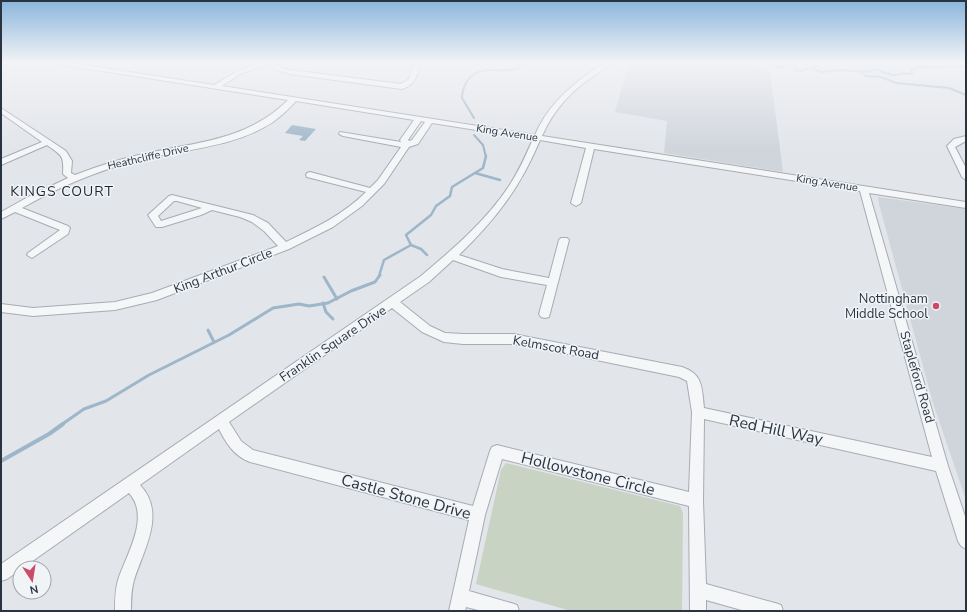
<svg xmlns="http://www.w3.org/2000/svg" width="967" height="612" viewBox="0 0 967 612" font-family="'Nunito Sans',sans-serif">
  <rect width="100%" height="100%" fill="#e2e5ea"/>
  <!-- built -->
  <g fill="#d0d5dc">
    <path d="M629 62H718L765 68 770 72 783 172 664 153 667 121 615 112Z"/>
    <path d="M878 197 966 209V500L933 403 879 204Z"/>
  </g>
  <!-- green -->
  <path fill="#c8d3c3" d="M506 463 680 506 683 513 682 611H571L476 584 501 470Z"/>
  <!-- water -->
  <path fill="#9eb6c9" d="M292 125 316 129 305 141 299 140 303 136 285 133Z"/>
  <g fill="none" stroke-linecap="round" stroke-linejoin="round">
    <!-- stream-far3 -->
    <g stroke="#9eb6c9" stroke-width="2">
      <path d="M762 62 779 67 795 64 797 65 794 70 801 71 810 68 822 72 840 70 868 72 875 69C883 72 895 78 903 73L912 74 911 70 918 67 966 66"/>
      <path d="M811 68 816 66 813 62"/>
      <path d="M861 73 866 76 881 77 896 83 949 88 966 95"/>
      <path d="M474 118 462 98C462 91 464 86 468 80 478 65 497 72 512 70 519 69 524 66 529 62"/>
      <path d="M474 135 483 145 486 157"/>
    </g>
    <!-- stream-far2 -->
    <g stroke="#9eb6c9" stroke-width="2.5">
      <path d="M475 173 500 180"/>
      <path d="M427 255 421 249 411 245 406 235 431 215 436 206 450 196 452 187 483 168 486 156"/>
      <path d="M379 276 384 260 411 245"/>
    </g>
    <!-- stream-far1 -->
    <g stroke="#9eb6c9" stroke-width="3">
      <path d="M324 277 337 299"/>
      <path d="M323 303 326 312 333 319"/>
      <path d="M208 330 214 342"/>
      <path d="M61 425 84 409 106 401 149 375 229 335 273 308 299 304 309 306 328 303 351 291 375 282 380 275"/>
    </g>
    <!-- stream -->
    <path stroke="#9eb6c9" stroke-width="4" d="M1 461 49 434 63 424"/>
    <!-- minor casing -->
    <g stroke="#a7acb4" stroke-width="2">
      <g id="minor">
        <path d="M45 62H64L214 85 236 72 261 62H274L281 68 290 70 401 84 409 79 414 62H420C418 75 415 85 402 89L290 74 277 70 268 64 240 74 222 86 535 135C546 109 565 90 588 74 596 68 603 62 613 62 607 68 599 72 592 77 570 92 553 111 542 136L966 202V208L869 193 948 466 966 519V549L961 546 958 541 936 471 704 419 703 501 706 584 775 603 781 605 783 611H745L706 600V611H690L689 506 502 459 485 515 469 591 511 603 517 605 519 611H482L466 607 465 611H449L469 520 250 462C234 456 226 443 219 429L140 485C167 513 143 551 134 580 131 591 131 600 131 611H115C115 600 115 591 118 580 126 555 151 517 129 493L7 579 1 581V564L421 276C453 249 486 221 509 186 519 171 526 155 533 139L432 123 418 144 409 147 384 184 362 206 333 227 289 249 157 300 115 310 33 316 1 312V304L33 308 115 302 152 293 278 246 264 231 252 222 240 217 212 210 201 215 162 227H156L148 215 169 196 172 195 253 215 268 223 286 242C315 228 343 215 366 192L307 177 306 175 307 173 310 172 370 188 378 180 401 147 343 136 339 134 340 132 401 142 400 140 414 120 296 101C289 109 281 116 273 122 232 149 179 149 132 162 94 172 57 188 22 208L68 226 70 228 68 234 32 258 27 255 28 253 60 230 15 212 1 219V212L28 197 68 178 63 174C64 155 62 156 47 145L1 165V159L42 142 1 113V108L66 151 72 161 71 173 75 175C98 166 123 158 148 153 200 142 249 139 288 100ZM421 121 425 122 412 140 409 141 408 140ZM540 140 586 148 571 203 576 206 581 203 594 149 860 191 932 457 704 408C702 388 703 374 682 367L513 334H463L445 333 430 326 400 302 429 282 453 260 501 277 547 285 539 314 541 317 545 318 549 317 569 240 567 238H561L559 240 549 278 502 269 459 255C496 219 520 188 540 140ZM174 201H177L202 208 161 221 158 216ZM392 308 422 332 444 342 463 344H513L533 347 679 377 687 381 692 412 689 492 497 445 492 447 490 451 473 506 253 450 241 441 229 422Z"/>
        <path d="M966 136V141L955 147 966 168V180L962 177 947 146 954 139Z"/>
      </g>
    </g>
    <!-- minor -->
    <use href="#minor" fill="#f4f6f8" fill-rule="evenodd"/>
  </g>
  <!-- sky -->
  <linearGradient id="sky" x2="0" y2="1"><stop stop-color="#8ab5dc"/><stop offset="0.42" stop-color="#f2f3f6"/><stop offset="1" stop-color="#f2f3f6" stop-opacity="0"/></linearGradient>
  <rect width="967" height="148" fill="url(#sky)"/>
  <!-- markers -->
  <circle fill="#cb4a68" stroke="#f1f4f7" stroke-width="1.5" cx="936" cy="306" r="4"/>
  <g text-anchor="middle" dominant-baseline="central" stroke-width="3" stroke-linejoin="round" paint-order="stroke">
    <!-- far-street labels -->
    <g font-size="11" fill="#2a3441" stroke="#f1f4f7">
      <text transform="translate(507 133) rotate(9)">King Avenue</text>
      <text transform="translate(148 157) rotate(-13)">Heathcliffe Drive</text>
      <text transform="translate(827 183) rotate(9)">King Avenue</text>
    </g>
    <!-- street labels -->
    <g font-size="13" fill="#2a3441" stroke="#f1f4f7">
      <text transform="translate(223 271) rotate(-21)">King Arthur Circle</text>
      <text transform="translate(333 344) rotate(-34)">Franklin Square Drive</text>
      <text transform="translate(556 348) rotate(10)">Kelmscot Road</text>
      <text transform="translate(917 377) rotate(74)">Stapleford Road</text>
    </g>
    <!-- poi labels -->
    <g font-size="13" fill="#2a3441" stroke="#f1f4f7" text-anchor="end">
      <text x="928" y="299">Nottingham<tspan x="928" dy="15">Middle School</tspan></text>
    </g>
    <!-- neighbourhood labels -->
    <g font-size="14" letter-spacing="1" fill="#1c2532" stroke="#f1f4f7">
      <text x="62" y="191">KINGS COURT</text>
    </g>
    <!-- near-street labels -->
    <g font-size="16" fill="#2a3441" stroke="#f1f4f7">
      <text transform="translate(776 430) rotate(12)">Red Hill Way</text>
      <text transform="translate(588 474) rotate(14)">Hollowstone Circle</text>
      <text transform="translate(406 497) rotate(15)">Castle Stone Drive</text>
    </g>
  </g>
  <!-- border -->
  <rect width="967" height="612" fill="none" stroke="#2a3441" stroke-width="4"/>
  <!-- north arrow -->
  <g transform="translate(32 580) rotate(168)"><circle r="19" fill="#f1f4f7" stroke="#a1a7ae"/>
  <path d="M0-3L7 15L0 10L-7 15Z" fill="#cb4a68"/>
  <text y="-6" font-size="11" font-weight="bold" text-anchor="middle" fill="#2a3441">N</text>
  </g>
</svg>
